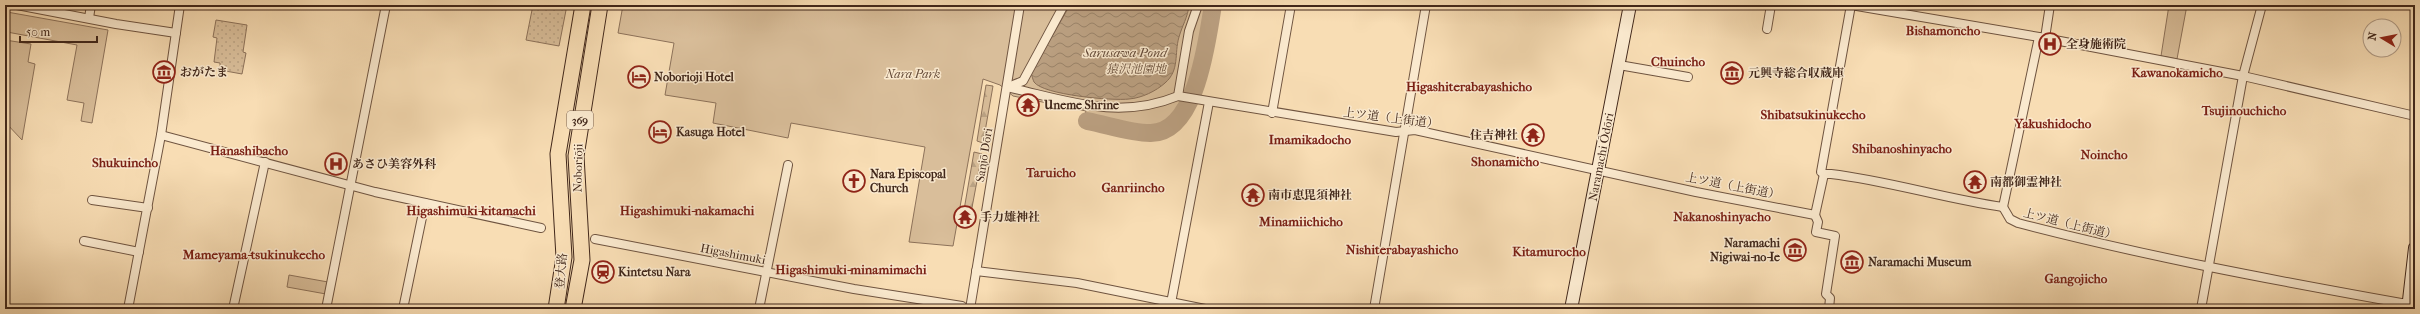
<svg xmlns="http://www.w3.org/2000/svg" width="2420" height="314" viewBox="0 0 2420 314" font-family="'IM FELL French Canon','Noto Serif JP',serif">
  <defs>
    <pattern id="grass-dots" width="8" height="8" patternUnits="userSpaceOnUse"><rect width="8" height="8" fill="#d9be9a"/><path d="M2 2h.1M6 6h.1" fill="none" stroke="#bba384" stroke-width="1.8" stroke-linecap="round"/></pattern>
    <pattern id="forest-firs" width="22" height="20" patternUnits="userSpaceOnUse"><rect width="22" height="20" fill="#d9be9a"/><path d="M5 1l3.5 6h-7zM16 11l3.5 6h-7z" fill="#bba384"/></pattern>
    <pattern id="water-waves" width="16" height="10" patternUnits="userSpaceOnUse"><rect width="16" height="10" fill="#ba9f80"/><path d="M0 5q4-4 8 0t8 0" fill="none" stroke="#998268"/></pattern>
  </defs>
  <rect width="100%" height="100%" fill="#f8ddb4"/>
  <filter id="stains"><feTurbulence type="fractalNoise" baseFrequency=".005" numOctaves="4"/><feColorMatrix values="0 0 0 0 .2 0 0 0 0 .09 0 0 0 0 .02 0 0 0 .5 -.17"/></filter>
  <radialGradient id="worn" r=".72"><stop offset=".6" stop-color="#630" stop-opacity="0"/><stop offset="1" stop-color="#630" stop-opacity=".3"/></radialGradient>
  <!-- grass -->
  <g fill="url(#grass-dots)" stroke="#8d725a">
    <path d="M533 5H567L559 46 526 40Z"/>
    <path d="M216 20 247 25 243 52 246 53 242 74 220 70V63L214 62 217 38 213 37Z"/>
  </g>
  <!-- forest -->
  <g fill="url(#forest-firs)" stroke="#8d725a">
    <path d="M986 85 993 86 983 143 977 141Z"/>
    <path d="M974 152 982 154 971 213 964 210Z"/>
  </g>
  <!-- green -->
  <g fill="#d9be9a" stroke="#8d725a">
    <path d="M623 5H1217C1209 40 1201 131 1154 135 1136 137 1101 126 1082 123L1086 111 1013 96 1000 85 983 79 953 246 909 242 925 147 791 123 788 138 713 123 716 103 665 95 674 43 618 33Z"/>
    <path d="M2169 5H2187L2177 59 2161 56Z"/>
    <path d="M7 12 108 30 92 123 81 121 84 103 67 100 77 45 7 32Z"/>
    <path d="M5 40 31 44 28 62 35 64 22 140 5 122Z"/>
    <path d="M289 275 328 282 326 294 287 287Z"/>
  </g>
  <!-- water -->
  <path fill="url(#water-waves)" stroke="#8a6f57" d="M1070 5H1189C1188 17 1182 26 1179 37 1174 54 1180 70 1165 83 1156 91 1142 98 1129 99 1113 101 1043 95 1034 82 1033 80 1032 76 1031 73Z"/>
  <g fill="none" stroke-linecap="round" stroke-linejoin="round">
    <!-- river -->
    <path stroke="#ba9f80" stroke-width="18" d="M1087 121C1108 125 1130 133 1150 133 1197 134 1207 39 1213 5"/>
    <!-- street casing -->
    <g stroke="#6f5440" stroke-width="10">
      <g id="street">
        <path d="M17 5 116 24 176 33"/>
        <path d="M1851 5 2039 37 2003 207"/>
        <path d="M89 18 91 5"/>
        <path d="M1767 29 1771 5"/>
        <path d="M2039 37 2243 76 2415 116"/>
        <path d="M2045 38 2050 5"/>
        <path d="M1619 65 1688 77"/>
        <path d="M1007 87C1066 100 1118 121 1178 96L1396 132 1415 130 1696 192 1815 215 1824 174H1831C1890 181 1945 199 2003 207"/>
        <path d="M1008 87 1023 81 1064 5"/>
        <path d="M1178 96 1189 31 1198 5"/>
        <path d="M1272 113 1291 5"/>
        <path d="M161 135 375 192 541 228"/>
        <path d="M1824 174 1821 172 1851 5"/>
        <path d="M92 200 148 208"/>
        <path d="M2003 207 2010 219 2018 223C2144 256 2273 280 2401 303H2415"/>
        <path d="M1815 215 1818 222 1816 232 1835 236 1826 294 1830 298 1829 309"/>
        <path d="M595 239 854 289 962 306"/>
        <path d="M84 241 139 252"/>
        <path d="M976 271 1077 283 1205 309"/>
        <path d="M128 309 161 135 180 5"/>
        <path d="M233 309 265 162"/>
        <path d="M326 309 386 5"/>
        <path d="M403 309 425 203"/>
        <path d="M759 309 788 165"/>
        <path d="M970 309 1020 5"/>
        <path d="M1165 309 1171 303 1209 102"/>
        <path d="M1374 309 1426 5"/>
        <path d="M2201 309 2243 76 2262 5"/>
      </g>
    </g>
    <!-- secondary casing -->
    <g stroke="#41271a" stroke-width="14">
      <g id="secondary">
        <path d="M1571 309 1630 5"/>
        <path d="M2408 309 2415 248"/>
      </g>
    </g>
    <!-- highway casing -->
    <g stroke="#41271a" stroke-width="17">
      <g id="highway">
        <path d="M556 309 564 257 558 154 583 5"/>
        <path d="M573 309 582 260 576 156 600 5"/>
      </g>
    </g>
    <!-- street -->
    <use href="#street" stroke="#fae9ce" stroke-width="8"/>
    <!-- secondary -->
    <use href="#secondary" stroke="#fae9ce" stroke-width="12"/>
    <!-- highway -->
    <use href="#highway" stroke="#f8ddb4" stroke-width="15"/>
  </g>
  <!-- icons -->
  <defs>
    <g id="hospital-ring" transform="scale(1.15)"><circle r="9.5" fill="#fae9ce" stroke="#8f2418" stroke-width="1.5"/><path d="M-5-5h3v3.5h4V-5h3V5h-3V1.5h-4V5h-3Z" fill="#8f2418"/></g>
    <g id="museum-ring" transform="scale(1.15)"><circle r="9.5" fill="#fae9ce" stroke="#8f2418" stroke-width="1.5"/><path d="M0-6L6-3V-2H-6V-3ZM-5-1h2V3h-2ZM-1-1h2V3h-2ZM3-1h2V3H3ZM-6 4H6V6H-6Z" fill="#8f2418"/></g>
    <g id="hotel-ring" transform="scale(1.15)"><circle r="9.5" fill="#fae9ce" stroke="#8f2418" stroke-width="1.5"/><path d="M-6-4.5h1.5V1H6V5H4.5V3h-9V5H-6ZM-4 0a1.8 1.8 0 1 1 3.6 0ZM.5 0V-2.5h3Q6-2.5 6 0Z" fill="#8f2418"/></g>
    <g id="temple-ring" transform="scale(1.15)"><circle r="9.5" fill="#fae9ce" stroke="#8f2418" stroke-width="1.5"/><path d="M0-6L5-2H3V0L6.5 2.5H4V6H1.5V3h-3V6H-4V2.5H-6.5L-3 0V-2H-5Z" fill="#8f2418"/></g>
    <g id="church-ring" transform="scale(1.15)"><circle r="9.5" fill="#fae9ce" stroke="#8f2418" stroke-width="1.5"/><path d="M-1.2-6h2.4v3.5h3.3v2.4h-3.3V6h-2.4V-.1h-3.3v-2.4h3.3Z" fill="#8f2418"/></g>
    <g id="station-ring" transform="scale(1.15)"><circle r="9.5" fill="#fae9ce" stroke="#8f2418" stroke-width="1.5"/><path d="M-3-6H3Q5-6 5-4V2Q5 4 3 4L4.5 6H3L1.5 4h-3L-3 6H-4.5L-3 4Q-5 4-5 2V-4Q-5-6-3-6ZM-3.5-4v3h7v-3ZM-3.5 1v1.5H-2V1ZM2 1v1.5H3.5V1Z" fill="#8f2418"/></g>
  </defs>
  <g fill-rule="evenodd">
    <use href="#hospital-ring" x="2050" y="44"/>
    <use href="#museum-ring" x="164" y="72"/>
    <use href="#museum-ring" x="1732" y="73"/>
    <use href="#hotel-ring" x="639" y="77"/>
    <use href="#temple-ring" x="1028" y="105"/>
    <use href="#hotel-ring" x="660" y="132"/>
    <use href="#temple-ring" x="1533" y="135"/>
    <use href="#hospital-ring" x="336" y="164"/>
    <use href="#church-ring" x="854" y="181"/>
    <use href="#temple-ring" x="1975" y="182"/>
    <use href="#temple-ring" x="1253" y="195"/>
    <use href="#temple-ring" x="965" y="217"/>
    <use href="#museum-ring" x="1795" y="250"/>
    <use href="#museum-ring" x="1852" y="262"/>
    <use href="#station-ring" x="603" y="272"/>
  </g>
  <g text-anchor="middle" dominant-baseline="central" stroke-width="3" stroke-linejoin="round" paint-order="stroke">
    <!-- shield labels -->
    <rect fill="#fae9ce" stroke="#786150" stroke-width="1" x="567" y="111" width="26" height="18" rx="3"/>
    <g font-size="11" font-weight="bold" fill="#41271a">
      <text x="580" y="120">369</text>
    </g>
    <!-- poi labels -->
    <g font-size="12" font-weight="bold" fill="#41271a" stroke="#fae9ce" text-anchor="start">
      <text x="2066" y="44">全身施術院</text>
      <text x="180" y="72">おがたま</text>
      <text x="1748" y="73">元興寺総合収蔵庫</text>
      <text x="654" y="77">Noborioji Hotel</text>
      <text x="1044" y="105">Uneme Shrine</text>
      <text x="676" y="132">Kasuga Hotel</text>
      <text x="1518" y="135" text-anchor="end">住吉神社</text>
      <text x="352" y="164">あさひ美容外科</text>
      <text x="870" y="174">Nara Episcopal<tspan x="870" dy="14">Church</tspan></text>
      <text x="1990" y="182">南都御霊神社</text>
      <text x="1268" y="195">南市恵毘須神社</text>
      <text x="980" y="217">手力雄神社</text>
      <text x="1780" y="243" text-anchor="end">Naramachi<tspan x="1780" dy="14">Nigiwai-no-Ie</tspan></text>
      <text x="1868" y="262">Naramachi Museum</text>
      <text x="618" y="272">Kintetsu Nara</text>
    </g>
    <!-- park labels -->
    <g font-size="12" font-style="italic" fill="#674d3a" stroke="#fae9ce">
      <text x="1136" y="69">猿沢池園地</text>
      <text x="913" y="74">Nara Park</text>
    </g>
    <!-- street labels -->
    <g font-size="12" fill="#41271a" stroke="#fae9ce">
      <text transform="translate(1391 118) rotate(7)">上ツ道（上街道）</text>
      <text transform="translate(984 155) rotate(-81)">Sanjō Dōri</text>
      <text transform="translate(1601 157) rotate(-79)">Naramachi Ōdōri</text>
      <text transform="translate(578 168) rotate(-89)">Noboriōji</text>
      <text transform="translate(1733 186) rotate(11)">上ツ道（上街道）</text>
      <text transform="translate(2070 224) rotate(14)">上ツ道（上街道）</text>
      <text transform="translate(733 254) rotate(11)">Higashimuki</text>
      <text transform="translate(561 271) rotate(-85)">登大路</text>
    </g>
    <!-- neighbourhood labels -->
    <g font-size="13" font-weight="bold" fill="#7a1f14" stroke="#fae9ce">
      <text x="1943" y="30">Bishamoncho</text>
      <text x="1678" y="61">Chuincho</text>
      <text x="2177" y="72">Kawanokamicho</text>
      <text x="1469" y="86">Higashiterabayashicho</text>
      <text x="2244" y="110">Tsujinouchicho</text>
      <text x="1813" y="114">Shibatsukinukecho</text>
      <text x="2053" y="123">Yakushidocho</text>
      <text x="1310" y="139">Imamikadocho</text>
      <text x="1902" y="148">Shibanoshinyacho</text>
      <text x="249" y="150">Hanashibacho</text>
      <text x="2104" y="154">Noincho</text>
      <text x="1505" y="161">Shonamicho</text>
      <text x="125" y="162">Shukuincho</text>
      <text x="1051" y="172">Taruicho</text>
      <text x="1133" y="187">Ganriincho</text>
      <text x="471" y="210">Higashimuki-kitamachi</text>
      <text x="687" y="210">Higashimuki-nakamachi</text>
      <text x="1722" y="216">Nakanoshinyacho</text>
      <text x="1301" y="221">Minamiichicho</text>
      <text x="1402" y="249">Nishiterabayashicho</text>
      <text x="1549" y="251">Kitamurocho</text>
      <text x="254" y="254">Mameyama-tsukinukecho</text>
      <text x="851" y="269">Higashimuki-minamimachi</text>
      <text x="2076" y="278">Gangojicho</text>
    </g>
    <!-- water labels -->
    <g font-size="13" font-style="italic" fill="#654b39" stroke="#fae9ce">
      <text x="1125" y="52">Sarusawa Pond</text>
    </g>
  </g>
  <!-- margin -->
  <rect width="2420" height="314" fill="none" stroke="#f8ddb4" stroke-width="20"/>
  <rect x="6" y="6" width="2408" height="302" fill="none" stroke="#41271a" stroke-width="2"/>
  <rect x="10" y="10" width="2400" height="294" fill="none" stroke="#41271a"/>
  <!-- north arrow -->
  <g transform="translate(2382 38) rotate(280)"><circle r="19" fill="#fae9ce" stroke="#b09b86"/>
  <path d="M0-3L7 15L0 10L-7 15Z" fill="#8f2418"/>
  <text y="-6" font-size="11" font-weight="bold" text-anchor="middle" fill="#41271a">N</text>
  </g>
  <!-- scale -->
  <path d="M20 36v6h77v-6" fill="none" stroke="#41271a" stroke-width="2"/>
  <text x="26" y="36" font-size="12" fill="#41271a" stroke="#fae9ce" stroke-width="3" paint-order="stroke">50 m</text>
  <rect width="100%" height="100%" filter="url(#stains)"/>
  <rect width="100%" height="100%" fill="url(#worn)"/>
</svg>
